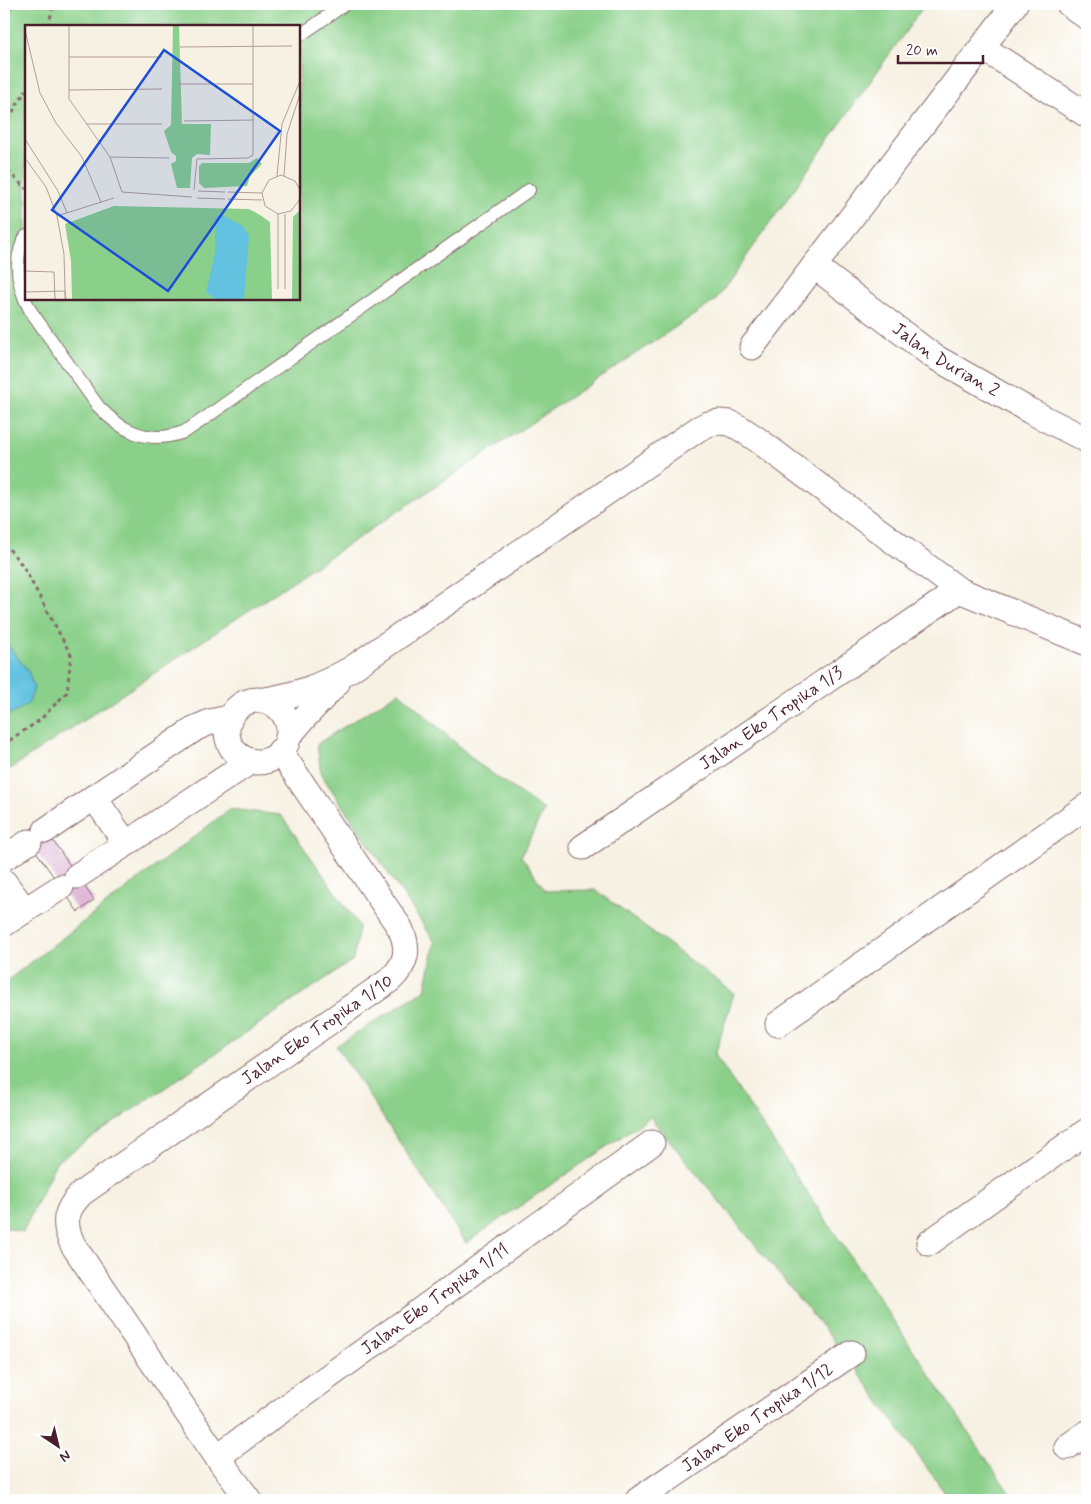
<svg xmlns="http://www.w3.org/2000/svg" width="1091" height="1504" viewBox="0 0 1091 1504" font-family="Mynerve,sans-serif">
  <rect width="100%" height="100%" fill="#fff"/>
  <filter id="ink" filterUnits="userSpaceOnUse"><feTurbulence type="fractalNoise" baseFrequency=".02" numOctaves="2"/><feDisplacementMap in="SourceGraphic" scale="10" xChannelSelector="R" yChannelSelector="G"/><feConvolveMatrix kernelMatrix="1 2 1 2 8 2 1 2 1" color-interpolation-filters="sRGB"/></filter>
  <filter id="wash" filterUnits="userSpaceOnUse"><feTurbulence type="fractalNoise" baseFrequency=".0096" numOctaves="4" result="noise"/><feDisplacementMap in="SourceGraphic" scale="20" xChannelSelector="R" yChannelSelector="G"/><feGaussianBlur stdDeviation="1.12" result="paint"/><feColorMatrix in="noise" values="0 0 0 0 0 0 0 0 0 0 0 0 0 0 0 0 0 1.4 0 .05"/><feComposite in="paint" operator="in"/></filter>
  <g filter="url(#wash)">
    <rect width="100%" height="100%" fill="#f6f1e2"/>
    <!-- green -->
    <g fill="#8bd08a" stroke="#6a785a" fill-rule="evenodd">
      <path d="M4 4H925L715 301 4 773ZM26 26H299V299H26Z"/>
      <path d="M399 692 480 765 544 810 521 856 546 891 595 890 734 993 715 1055 1014 1500H950L851 1362 650 1117 466 1243 336 1046 425 990 435 942 321 774 317 744Z"/>
      <path d="M230 809 281 815 359 926 353 960 56 1162 23 1232 4 1227V983Z"/>
    </g>
    <!-- water -->
    <path fill="#62c2e0" stroke="#567086" d="M4 640 28 671 34 688 29 703 14 713 4 715Z"/>
    <g id="blocks">
      <!-- building -->
      <path fill="#d8a9cf" d="M40 822 94 900 78 912 24 834Z"/>
    </g>
  </g>
  <g filter="url(#ink)">
    <use href="#blocks" fill-opacity="0" stroke="#86686b" stroke-width="1"/>
    <g fill="none" stroke-linecap="round" stroke-linejoin="round">
      <!-- lane casing -->
      <g stroke="#86686b" stroke-width="14">
        <g id="lane">
          <path d="M299 36 345 4"/>
          <path d="M26 236C12 260 18 287 30 310L98 406C121 431 147 444 181 433 187 431 193 426 198 423L529 190"/>
        </g>
      </g>
      <!-- street casing -->
      <g stroke="#86686b" stroke-width="27">
        <g id="street">
          <path d="M1069 4 1087 17"/>
          <path d="M983 48 1087 115"/>
          <path id="s1" d="M814 266 933 356 1030 411 1087 440"/>
          <path d="M752 347 1015 4"/>
          <path d="M264 700C298 695 321 686 351 669L698 429 708 424 719 422 730 423 740 428 758 440 847 507 959 590 1087 643"/>
          <circle cx="258" cy="731" r="31"/>
          <path d="M288 737 303 719 337 683"/>
          <path d="M94 797 126 844"/>
          <path d="M46 830 196 728 210 722 229 718"/>
          <path id="s2" d="M583 847 959 590"/>
          <path d="M4 858 29 842"/>
          <path d="M77 876 251 761"/>
          <path d="M4 882 25 910"/>
          <path d="M4 924 61 887"/>
          <path d="M778 1024 1087 806"/>
          <path d="M929 1243 1087 1131"/>
          <path d="M1067 1447 1087 1433"/>
          <path id="s3" d="M217 1457 652 1143"/>
          <path id="s4" d="M249 1500 217 1457 73 1245C62 1223 65 1210 82 1193L390 980C407 964 410 949 400 928L280 751"/>
          <path id="s5" d="M638 1500 852 1353"/>
        </g>
      </g>
      <!-- path -->
      <g stroke="#86686b" stroke-width="3" stroke-dasharray="4 4" stroke-linecap="butt">
        <path d="M4 12 16 4"/>
        <path d="M48 26 54 4"/>
        <path d="M4 126 26 90"/>
        <path d="M4 164 8 171 26 189"/>
        <path d="M4 543 23 566 71 655 67 692 40 720 4 744"/>
      </g>
      <!-- lane -->
      <use href="#lane" stroke="#fff" stroke-width="12"/>
      <!-- street -->
      <use href="#street" stroke="#fff" stroke-width="25"/>
    </g>
  </g>
  <g text-anchor="middle" dominant-baseline="central" stroke-width="4" stroke-linejoin="round" paint-order="stroke">
    <!-- street labels -->
    <g font-size="18" fill="#4a1f2b" stroke="#fff">
      <text stroke="none"><textPath href="#s1" startOffset="162">Jalan Durian 2</textPath></text>
      <text stroke="none"><textPath href="#s2" startOffset="228">Jalan Eko Tropika 1/3</textPath></text>
      <text stroke="none"><textPath href="#s4" startOffset="654">Jalan Eko Tropika 1/10</textPath></text>
      <text stroke="none"><textPath href="#s3" startOffset="269">Jalan Eko Tropika 1/11</textPath></text>
      <text stroke="none"><textPath href="#s5" startOffset="145">Jalan Eko Tropika 1/12</textPath></text>
    </g>
  </g>
  <!-- overview -->
  <g transform="translate(25 25)">
    <rect width="275" height="275" fill="#f6f1e2"/>
    <path d="M148 1H154L157 99H186L185 130 172 129 167 133 165 163H152L146 139 151 136V131L146 127 139 106 146 100ZM232 133 237 139 225 151 222 161 179 163 174 158V141L177 138H224ZM89 181 224 184 235 190 245 197 247 274H47L46 236 40 199ZM275 185V274H267L268 192Z" fill="#8bd08a"/>
    <path d="M195 189 218 201 224 211 219 274H190L181 267 190 228V193Z" fill="#62c2e0"/>
    <path fill="none" stroke="#b19d99" stroke-width="1" d="M44 1V74L85 132 97 167 167 172M0 5 15 68 31 98 57 132 76 177M155 22 267 21M44 32H137M153 59H228M44 65 137 64M159 96 229 95M62 99H137M0 114 33 166 42 188M85 132 144 133M0 133 21 162 32 191 39 229 40 266 0 267M252 151 257 99 275 56M259 151 262 109 275 69M169 165 172 134 223 133 228 130V1M275 165 270 156 256 150 244 155 237 168 240 181 253 189 266 186 275 174M173 166 200 167M203 167 237 168M172 173 200 174M203 174 237 175M253 189V264M32 191 89 173M0 246 29 247 30 274M260 264V189M40 274V266L41 274"/>
    <path fill="#1d4ed8" fill-opacity="0.15" stroke="#1d4ed8" stroke-width="2.5" d="M139 25 255 106 143 266 27 185Z"/>
    <rect width="275" height="275" fill="none" stroke="#4a1f2b" stroke-width="2.5"/>
  </g>
  <!-- margin -->
  <rect width="1091" height="1504" fill="none" stroke="#fff" stroke-width="20"/>
  <!-- north arrow -->
  <g transform="translate(58 1446) rotate(145)" stroke="#ffffff" stroke-width="4" paint-order="stroke">
  <path d="M0-4L9 19L0 12L-9 19Z" fill="#4a1f2b"/>
  <text y="-8" font-size="14" font-weight="bold" text-anchor="middle" fill="#4a1f2b">N</text>
  </g>
  <!-- scale -->
  <path d="M898 55v8h85v-8" fill="none" stroke="#4a1f2b" stroke-width="2.5"/>
  <text x="906" y="55" font-size="15" fill="#4a1f2b" stroke="#ffffff" stroke-width="4" paint-order="stroke">20 m</text>
</svg>
